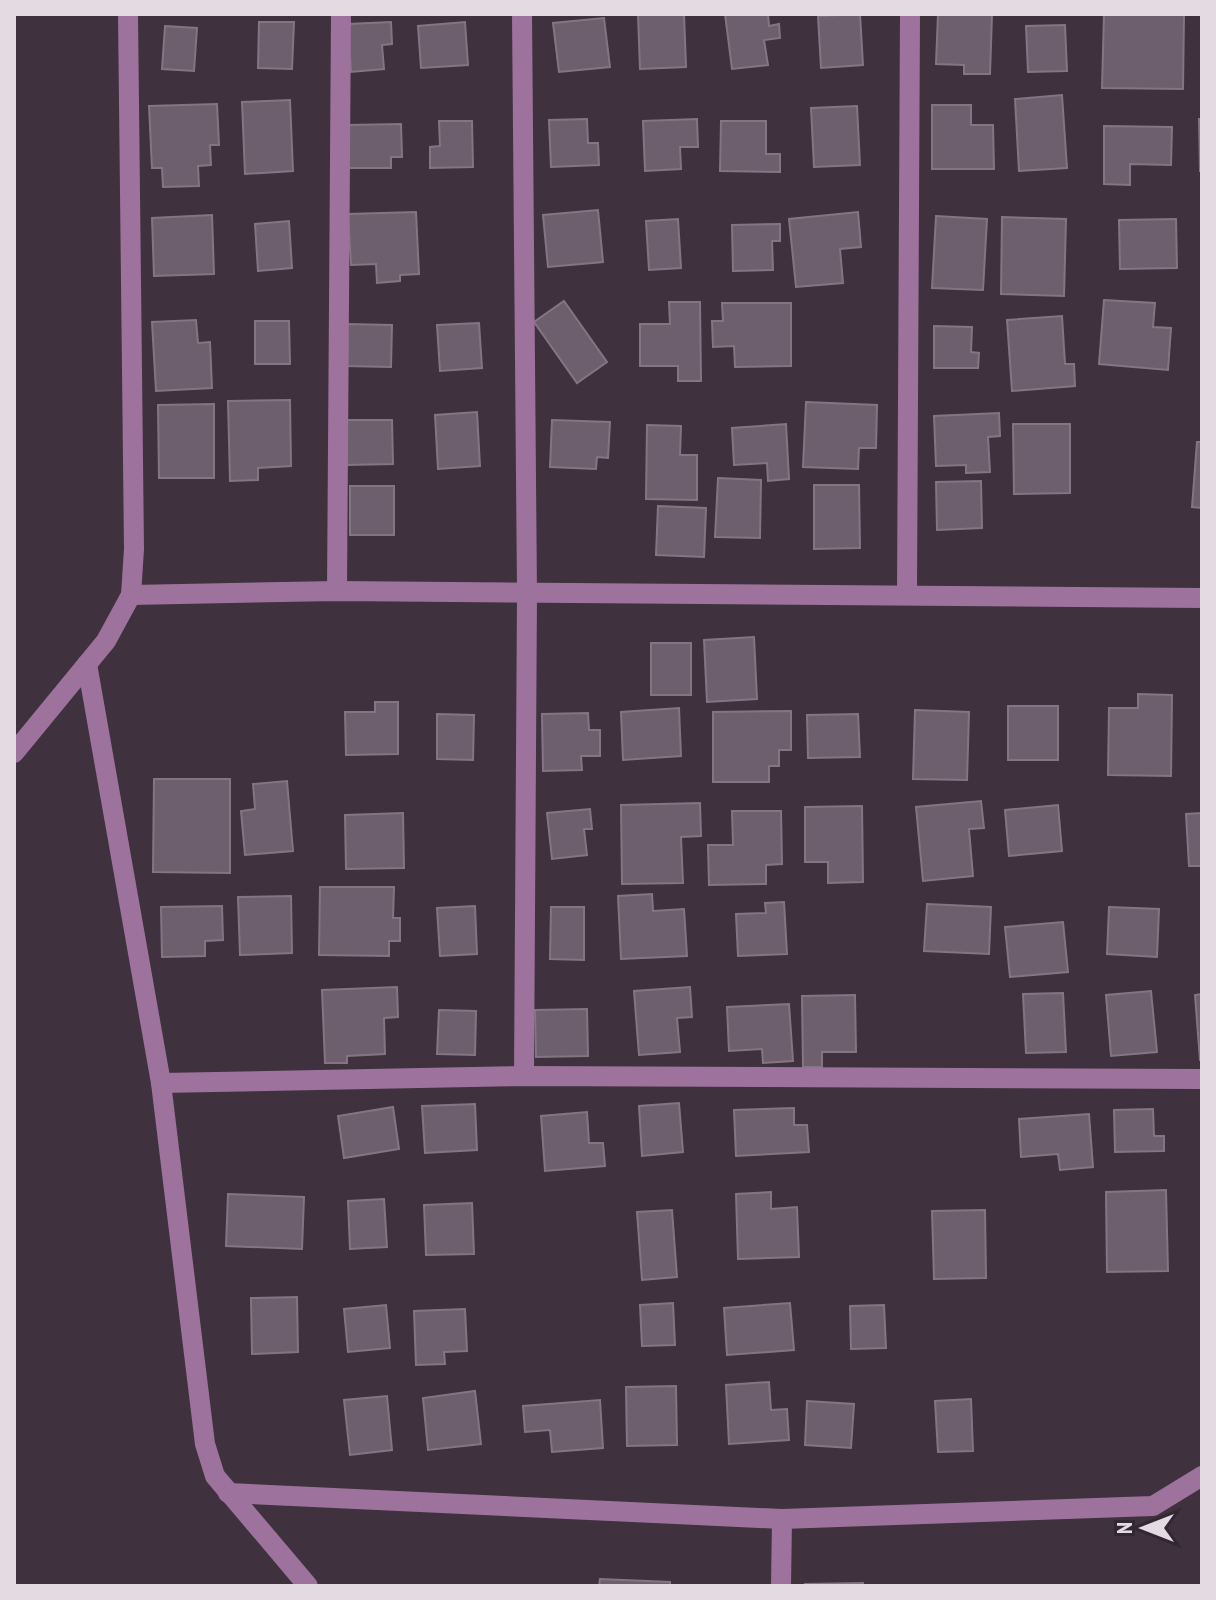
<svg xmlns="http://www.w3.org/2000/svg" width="1216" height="1600" viewBox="0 0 1216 1600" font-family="'PT Sans Narrow',sans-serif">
  <rect width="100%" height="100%" fill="#3f313e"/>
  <!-- building -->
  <g fill="#6d5f6d" stroke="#847584" stroke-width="2">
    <path d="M638 14H684L686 67 640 69Z"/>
    <path d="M725 14H768L769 26 779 24 780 38 764 40 768 65 732 69Z"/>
    <path d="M860 14 863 65 821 68 818 16Z"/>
    <path d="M938 14 992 15 990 74H964V65L936 64Z"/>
    <path d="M1104 14 1184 15 1183 89 1102 88Z"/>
    <path d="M604 18 610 67 559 72 553 23Z"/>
    <path d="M259 22H294L292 69 258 68Z"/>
    <path d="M391 22 392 44 382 45 384 69 351 72 348 24Z"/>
    <path d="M465 22 468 65 421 68 418 26Z"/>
    <path d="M1065 25 1067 71 1028 72 1026 26Z"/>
    <path d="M165 26 197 28 194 71 162 69Z"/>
    <path d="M1062 95 1067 168 1019 171 1015 99Z"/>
    <path d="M290 100 293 171 245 174 242 102Z"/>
    <path d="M217 104 219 145H210L211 165 198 166 199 186 163 187 162 168H152L149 106Z"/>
    <path d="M932 105H971V125H993L994 169H932Z"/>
    <path d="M857 106 860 165 814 167 811 108Z"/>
    <path d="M587 119 588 143H598L599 165 551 167 549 120Z"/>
    <path d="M697 119 698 147H680L681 169 645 171 643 121Z"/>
    <path d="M1199 119H1202V171H1200Z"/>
    <path d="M439 121H472L473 167 430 168V147L440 146Z"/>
    <path d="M721 121H766V154H780V172L720 171Z"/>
    <path d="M401 124 402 157H391V168H348V125Z"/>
    <path d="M1104 126 1172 127 1171 165 1130 164V185L1104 184Z"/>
    <path d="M598 210 603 262 548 267 543 215Z"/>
    <path d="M416 212 419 274 400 275V281L377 283 376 264 351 265 348 214Z"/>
    <path d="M858 212 861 247 840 249 843 283 796 287 789 219Z"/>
    <path d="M212 215 214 274 154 276 152 218Z"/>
    <path d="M936 216 987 219 983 290 932 288Z"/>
    <path d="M1002 217 1066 219 1064 296 1001 294Z"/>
    <path d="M678 219 681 268 649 270 646 221Z"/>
    <path d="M1176 219 1177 268 1120 269 1119 220Z"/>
    <path d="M289 221 292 268 258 271 255 224Z"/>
    <path d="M780 224V241H772L773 270 733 271 732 225Z"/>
    <path d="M1104 300 1155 303 1153 327 1171 328 1168 370 1099 364Z"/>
    <path d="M564 301 607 362 577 383 534 322Z"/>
    <path d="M669 302H700L701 381H678V366H640V324H670Z"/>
    <path d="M722 303H791V366L735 367 734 346 713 347 712 321H723Z"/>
    <path d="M1062 316 1065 364H1074L1075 386 1012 391 1007 320Z"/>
    <path d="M196 320 198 343 210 342 212 388 156 391 152 322Z"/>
    <path d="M255 321H289L290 364H255Z"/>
    <path d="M479 323 482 368 440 371 437 325Z"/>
    <path d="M347 324 392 325 391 367 345 366Z"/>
    <path d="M934 326 972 327 971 352 979 353 978 368H934Z"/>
    <path d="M290 400 291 466 258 468V480L230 481 228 401Z"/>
    <path d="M806 402 877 405 876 448H859L858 469 803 467Z"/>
    <path d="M214 404V478H159L158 405Z"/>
    <path d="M477 412 480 466 438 469 435 415Z"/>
    <path d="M999 413 1000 436 988 437 990 472 966 473V465L936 466 934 416Z"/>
    <path d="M347 420H392L393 464 347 465Z"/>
    <path d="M552 420 610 422 608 458 597 457 596 469 550 467Z"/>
    <path d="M786 424 789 479 768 481 767 463 734 465 732 428Z"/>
    <path d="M1013 424H1070V493L1014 494Z"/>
    <path d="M647 425 681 426 680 455H697V500L646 499Z"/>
    <path d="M1197 442H1202V508L1192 507Z"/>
    <path d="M718 478 761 480 760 538 715 537Z"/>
    <path d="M981 481 982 528 937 530 936 482Z"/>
    <path d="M814 485H859L860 548 814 549Z"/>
    <rect x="350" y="486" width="44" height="49"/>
    <path d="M658 506 706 508 704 557 656 555Z"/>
    <path d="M754 637 757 699 707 702 704 640Z"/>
    <rect x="651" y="643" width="40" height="52"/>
    <path d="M1138 694 1172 695 1171 776 1108 775 1109 708H1138Z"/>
    <path d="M375 702H398V754L346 755 345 712H375Z"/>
    <rect x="1008" y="706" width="50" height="54"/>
    <path d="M679 708 681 756 623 760 621 712Z"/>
    <path d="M915 710 969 712 967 780 913 779Z"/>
    <path d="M791 711V750H779V766H769V782H713V712Z"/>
    <path d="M588 713 589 730H600V756H581L582 770 543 771 542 714Z"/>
    <path d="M437 714 474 715 473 760 437 759Z"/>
    <path d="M858 714 860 757 808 758 807 715Z"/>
    <path d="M154 779H230V873L153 872Z"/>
    <path d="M287 781 293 851 245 855 241 811 255 809 253 784Z"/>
    <path d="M981 801 984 828 969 829 973 876 923 881 916 807Z"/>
    <path d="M700 803 701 836 681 837 683 883 622 884 621 805Z"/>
    <path d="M1058 805 1062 851 1009 856 1005 810Z"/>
    <path d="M862 806 863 882 828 883V862H805V807Z"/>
    <path d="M590 809 592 829H584L587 855 552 859 547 813Z"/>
    <path d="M732 811H781L782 864 766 865V884L709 885 708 845H733Z"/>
    <path d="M403 813 404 868 346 869 345 815Z"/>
    <path d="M1202 813V866H1189L1186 814Z"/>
    <path d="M320 887H394L393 918H400V941H389V956L319 955Z"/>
    <path d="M652 894 653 911 684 909 687 956 621 959 618 896Z"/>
    <path d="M291 896 292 953 240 955 238 897Z"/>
    <path d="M784 902 787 954 738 956 736 914 766 913 765 903Z"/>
    <path d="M927 904 991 907 989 954 924 951Z"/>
    <path d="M222 906 223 940 205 941V956L162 957 161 907Z"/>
    <path d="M475 906 477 954 440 956 437 908Z"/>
    <path d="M551 907H584V960L550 959Z"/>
    <path d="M1109 907 1159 909 1157 957 1107 954Z"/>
    <path d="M1063 922 1068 972 1010 977 1005 927Z"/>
    <path d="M397 987 398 1017 384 1018 385 1054 347 1056V1063H325L322 990Z"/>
    <path d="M690 987 692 1017 677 1018 680 1052 639 1055 634 991Z"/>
    <path d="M1151 991 1157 1052 1111 1056 1106 995Z"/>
    <path d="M1063 993 1066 1052 1026 1053 1023 994Z"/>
    <path d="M1202 994V1060H1200L1195 995Z"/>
    <path d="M855 995 856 1052H822V1067H803L802 996Z"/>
    <path d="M789 1004 793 1061 763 1063 762 1049 729 1051 727 1007Z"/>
    <path d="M587 1009 588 1056 536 1057 535 1010Z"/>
    <path d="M439 1010 476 1011 475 1055 437 1054Z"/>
    <path d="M679 1103 683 1152 642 1156 639 1106Z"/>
    <path d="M475 1104 477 1150 425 1153 422 1106Z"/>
    <path d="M393 1107 399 1149 344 1158 338 1116Z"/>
    <path d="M794 1108V1125H807L809 1152 736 1156 734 1110Z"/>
    <path d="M1153 1109 1154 1136H1164V1151L1115 1152 1114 1110Z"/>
    <path d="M587 1112 589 1143H603L605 1166 545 1171 541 1116Z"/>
    <path d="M1089 1114 1093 1167 1060 1170 1058 1154 1021 1157 1019 1119Z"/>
    <path d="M1166 1190 1168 1271 1107 1272 1106 1192Z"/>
    <path d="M771 1192V1209L797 1207 799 1257 738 1259 736 1194Z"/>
    <path d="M228 1194 304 1197 302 1249 226 1246Z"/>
    <path d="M384 1199 387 1247 350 1249 348 1201Z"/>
    <path d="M472 1203 474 1254 426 1255 424 1205Z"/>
    <path d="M672 1210 677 1277 642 1280 637 1212Z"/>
    <path d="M985 1210 986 1278 934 1279 932 1211Z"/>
    <path d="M297 1297 298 1352 252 1354 251 1298Z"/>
    <path d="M673 1303 675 1345 642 1346 640 1305Z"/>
    <path d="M790 1303 794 1350 727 1355 724 1308Z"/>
    <path d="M386 1305 390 1348 348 1352 344 1309Z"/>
    <path d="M884 1305 886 1348 851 1349 850 1306Z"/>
    <path d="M465 1309 467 1351 444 1352 445 1364 416 1365 414 1311Z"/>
    <path d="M769 1382 771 1410 787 1409 789 1440 729 1444 726 1385Z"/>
    <path d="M676 1386 677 1445 627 1446 626 1387Z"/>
    <path d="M475 1391 481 1444 428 1450 423 1398Z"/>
    <path d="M387 1396 392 1450 350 1455 344 1400Z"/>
    <path d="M971 1399 973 1451 938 1452 935 1401Z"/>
    <path d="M600 1400 603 1448 552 1452 550 1430 525 1432 523 1406Z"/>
    <path d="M807 1401 854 1404 851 1448 805 1445Z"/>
    <path d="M600 1579 670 1582V1586H599Z"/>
    <path d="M863 1583V1586H805V1584Z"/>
  </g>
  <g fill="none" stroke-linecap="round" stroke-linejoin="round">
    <!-- minor -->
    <g stroke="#9d729c" stroke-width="20">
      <path d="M522 14 527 593 524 1076"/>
      <path d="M337 591 341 14"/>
      <path d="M907 593 910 14"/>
      <path d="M131 595 337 591 1202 598"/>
      <path d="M87 664 161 1083 205 1444 215 1476 308 1586"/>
      <path d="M14 753 106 641 131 595 134 549 128 14"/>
      <path d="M161 1083 524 1076 1202 1079"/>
      <path d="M228 1493 782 1519 1153 1506 1202 1476"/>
      <path d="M781 1586 782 1519"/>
    </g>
  </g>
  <!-- border -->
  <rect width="1216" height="1600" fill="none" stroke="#e3dae2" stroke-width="32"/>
  <!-- north arrow -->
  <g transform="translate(1144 1528) rotate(270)" stroke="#342734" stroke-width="6" paint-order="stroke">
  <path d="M0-6L14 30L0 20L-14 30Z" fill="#e3dae2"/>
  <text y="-12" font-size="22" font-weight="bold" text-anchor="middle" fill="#e3dae2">N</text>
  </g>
</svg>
